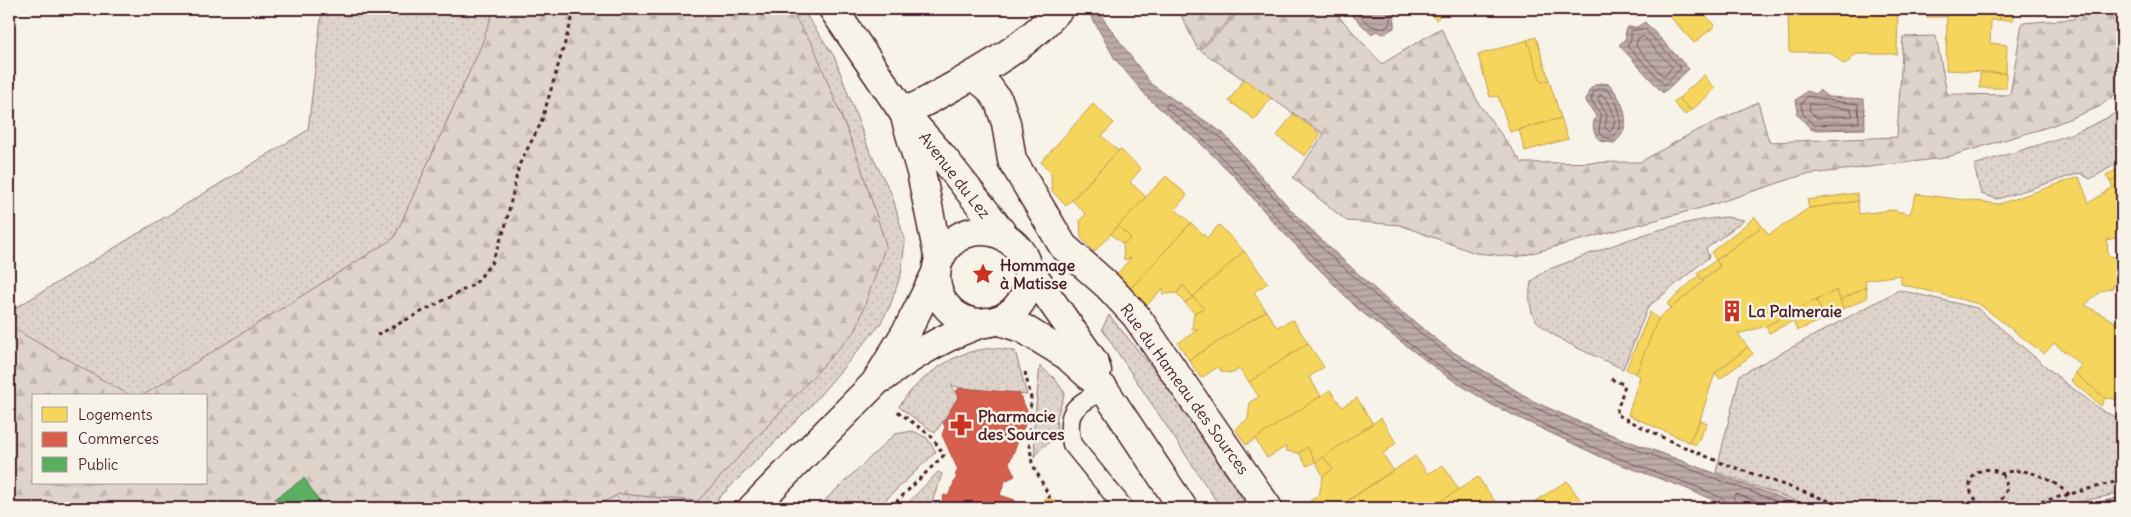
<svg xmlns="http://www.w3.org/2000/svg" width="2131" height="517" viewBox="0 0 2131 517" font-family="Delius,sans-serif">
  <defs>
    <pattern id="green-dots" width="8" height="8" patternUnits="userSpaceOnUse" patternTransform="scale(1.25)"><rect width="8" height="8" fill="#ded4cc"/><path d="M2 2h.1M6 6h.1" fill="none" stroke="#c0b6af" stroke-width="1.8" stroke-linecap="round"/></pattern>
    <pattern id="forest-firs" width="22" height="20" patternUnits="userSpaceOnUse" patternTransform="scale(1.25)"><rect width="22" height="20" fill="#ded4cc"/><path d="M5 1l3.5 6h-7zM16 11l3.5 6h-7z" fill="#c0b6af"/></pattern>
    <pattern id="water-rules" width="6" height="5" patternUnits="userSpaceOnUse" patternTransform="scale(1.25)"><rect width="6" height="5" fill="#bcaaa7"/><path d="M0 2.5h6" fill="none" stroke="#9b8a88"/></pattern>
  </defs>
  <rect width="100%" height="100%" fill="#f7f3e8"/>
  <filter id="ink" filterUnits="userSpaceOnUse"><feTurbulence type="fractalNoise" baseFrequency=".02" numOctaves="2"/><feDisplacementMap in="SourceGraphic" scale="10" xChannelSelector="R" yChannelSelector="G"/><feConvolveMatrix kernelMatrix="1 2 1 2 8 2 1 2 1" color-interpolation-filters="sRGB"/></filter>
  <g filter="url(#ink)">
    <!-- green -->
    <g fill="url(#green-dots)" stroke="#947a7c">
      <path d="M322 9H802L834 56 869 150 892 195 905 242 901 274 890 306 879 326 808 409 709 508H612L520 458 206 396H112L9 326V312L308 130Z"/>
      <path d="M2122 109V161L2090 179 2080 173 1998 199 1981 194 1974 165C2024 148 2078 137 2122 109Z"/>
      <path d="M1726 217 1744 220 1706 249 1709 257 1648 307 1623 369C1601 358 1545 337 1534 317 1529 307 1529 293 1531 282L1544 271C1602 250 1664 222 1726 217Z"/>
      <path d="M1899 290 1977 308 2064 382 2104 412 2122 419V493L2049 508H1816L1716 472 1740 375Z"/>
      <path d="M1109 315 1172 392 1248 508H1221L1102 329Z"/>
      <path d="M995 348 1015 351 1027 395 960 388 951 385 959 396 935 433 899 407C909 387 943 361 964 354 974 350 985 349 995 348Z"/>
      <path d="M1040 366 1054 378 1065 393 1056 419 1058 436 1041 448 1035 457 1034 426Z"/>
      <path d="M913 431 927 438 936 452 877 508H836L821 504 895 434Z"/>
      <path d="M938 472 942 474 930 508H903Z"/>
    </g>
    <!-- forest -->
    <g fill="url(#forest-firs)" stroke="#947a7c">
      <path d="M494 9H789L813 45 858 158 886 245 856 330 698 501 619 494 592 508H9V326L131 396H34V483H206V396H142L394 238 481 46Z"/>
      <path d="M1178 9H1241L1198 50Z"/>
      <path d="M1243 9H1332L1382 64 1441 28 1479 104 1522 163 1640 162 1692 133 1758 102 1769 142 1897 137 1903 37 1936 36 1947 94 2010 95 2022 23 2074 19 2075 9H2122V89L2099 107 2051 126 1944 158 1803 175 1708 206 1517 257 1475 253 1400 225 1347 221 1293 178 1324 134 1200 50Z"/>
    </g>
    <!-- water -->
    <g fill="url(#water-rules)" stroke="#8e7275">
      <path d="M1087 9H1096L1151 84 1223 133 1292 211 1330 248 1388 301 1450 350 1535 402 1594 428 1808 508 1729 507 1685 488 1603 458 1492 405 1445 375 1359 310 1275 224 1234 176 1199 142 1149 99 1115 59Z"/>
      <path d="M1346 9H1396L1398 11 1395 14 1394 28 1383 34 1377 31 1371 34Z"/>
      <path d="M1645 22 1689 69 1663 93 1619 45 1626 38 1625 30 1628 27H1637Z"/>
      <path d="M1600 83 1609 84C1623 100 1635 127 1614 143L1600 141C1593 132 1591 126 1596 116L1586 101C1588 91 1590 86 1600 83Z"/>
      <path d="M1819 90 1828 97 1864 99 1865 129 1812 130 1796 113 1798 111 1796 100 1807 91 1816 94Z"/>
      <path d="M2122 497V508H2071Z"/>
    </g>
    <!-- homes -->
    <g fill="#f6d55c" stroke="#c29e4d">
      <path d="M1425 9H1447L1436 20Z"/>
      <path d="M1663 9H1700L1715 26 1694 43Z"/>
      <path d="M1788 9H1898L1897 54H1856L1846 64 1842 63 1830 52H1789Z"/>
      <rect x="1927" y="9" width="20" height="8"/>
      <path d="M1947 9H2001L2000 20H1991L1990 43 2007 45 2006 73 1946 70Z"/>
      <path d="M2001 9H2014L2013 20H2000Z"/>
      <path d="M1536 37 1549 80 1541 82 1527 40Z"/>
      <path d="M1527 40 1541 82 1549 80 1561 118 1510 132 1498 96 1490 97 1478 55Z"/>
      <rect x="1980" y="73" width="26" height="15"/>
      <path d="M1704 75 1715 89 1691 111 1679 98Z"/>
      <path d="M1244 79 1271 98 1255 120 1229 101Z"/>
      <path d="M1679 98 1691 111 1685 115 1673 102Z"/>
      <path d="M1093 104 1114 123 1102 136 1118 151 1066 206 1052 191 1051 173 1041 162Z"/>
      <path d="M1293 114 1321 134 1305 156 1277 136Z"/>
      <path d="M1561 118 1568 139 1525 151 1519 130Z"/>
      <path d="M1120 149 1141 169 1130 182 1146 197 1094 252 1081 238 1080 220 1086 214 1072 200Z"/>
      <path d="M2122 167V175L2110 182 2106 175Z"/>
      <path d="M2122 175V236L2107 240 2108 255 2122 260 2113 288 2101 291 2085 305 2120 325 2122 318V400L2105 398 2075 373 2081 365 2054 343 2044 354 1979 304 1901 284V275L1865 280 1866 287 1839 301 1837 290 1766 326 1738 334 1748 347 1715 373 1700 420 1689 442 1628 415 1640 376 1636 374 1656 320 1720 266 1716 260 1762 226 1769 235 1809 208 1858 201 1859 214 1892 210 1910 214 1916 194 1999 204 2079 177 2089 203 2113 187 2110 182Z"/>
      <path d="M1166 176 1187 195 1175 209 1191 223 1129 290 1115 276 1131 258 1124 260 1123 244 1131 238 1118 226Z"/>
      <path d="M1857 193 1858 201 1809 208 1807 200Z"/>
      <path d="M1755 217 1762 226 1716 260 1711 252Z"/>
      <path d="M1191 223 1207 238 1219 225 1244 251 1193 297 1183 285 1177 293 1163 294V288L1146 306 1129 290Z"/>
      <path d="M1118 226 1131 238 1123 244 1111 234Z"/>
      <path d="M1244 251 1268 283 1254 292 1266 311 1189 360 1178 343 1199 329H1192L1194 313 1204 308 1193 297Z"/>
      <path d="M1716 260 1720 266 1701 280 1697 273Z"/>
      <path d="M1699 275 1703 282 1671 308 1667 304Z"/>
      <path d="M1183 285 1193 297 1185 303 1177 293Z"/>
      <path d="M1866 287 1867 298 1843 309 1839 301Z"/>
      <path d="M1837 290 1843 309 1825 318 1816 300Z"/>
      <path d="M1193 297 1204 308 1194 313 1185 303Z"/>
      <path d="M1816 300 1825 318 1797 331 1790 313Z"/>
      <path d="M1266 311 1277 327 1293 320 1308 343 1249 382 1239 369 1233 373 1222 372 1218 367 1201 378 1189 360Z"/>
      <path d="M1650 312 1658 319 1636 374 1626 369Z"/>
      <path d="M1790 313 1793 321 1769 333 1766 326Z"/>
      <path d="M1308 343 1324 367 1309 377 1321 396 1246 445 1235 429 1248 419 1250 402 1259 397 1249 382Z"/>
      <path d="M1748 347 1753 354 1720 379 1715 373Z"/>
      <path d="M2075 373 2105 398 2101 406 2071 381Z"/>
      <path d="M1330 390 1342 407 1357 398 1373 424 1316 462 1307 447 1299 453 1286 451 1287 446 1267 458 1255 439Z"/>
      <path d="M1381 418 1396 443 1383 454 1393 470 1337 508H1310L1307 503 1319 495 1323 476 1333 469 1323 457Z"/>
      <path d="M1700 420 1707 423 1696 445 1689 442Z"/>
      <path d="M1307 447 1316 462 1307 466 1299 453Z"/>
      <path d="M1415 456 1428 474 1443 465 1459 490 1430 508H1340L1339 507Z"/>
      <path d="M1323 457 1333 469 1323 476 1316 462Z"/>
      <path d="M1478 477 1495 502 1485 508H1430Z"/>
      <path d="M1567 481 1583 504 1576 508H1524Z"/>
      <path d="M1046 497 1070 508H1071H1027L1028 502 1042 507Z"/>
    </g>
    <!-- shops -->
    <path fill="#d6604d" stroke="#ac4c43" d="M960 388 1019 393 1029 415 1009 463 1015 476 1005 481 1000 495 1015 500 1012 508H939L944 495 948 496 957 476 955 475 958 470 942 435 945 427 943 423 959 396 956 391Z"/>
    <!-- public -->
    <path fill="#5aae61" stroke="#558351" d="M304 478 321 504 316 508H269L275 499Z"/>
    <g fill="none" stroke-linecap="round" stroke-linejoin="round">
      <!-- shore -->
      <g stroke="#78575d" stroke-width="1">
        <path d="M1353 9C1363 18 1375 35 1389 25L1392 9"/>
        <path d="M1645 29 1681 68 1665 85 1627 46 1631 39V31Z"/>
        <path d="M1644 37 1672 67 1665 76 1662 75 1636 46 1638 38Z"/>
        <path d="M1601 88 1607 89C1617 100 1622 114 1620 129L1612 138 1604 137 1599 132 1601 115 1591 100 1594 91Z"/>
        <path d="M1600 95 1606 98C1612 108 1619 122 1610 132L1605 128 1607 115 1598 99Z"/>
        <path d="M1808 96C1824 100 1840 102 1858 104L1859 123 1814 125 1803 114 1801 105Z"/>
        <path d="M1810 104 1851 109 1853 116 1817 118 1810 111Z"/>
        <path d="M1732 508C1731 498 1684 482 1673 478 1614 459 1558 432 1503 404 1416 360 1344 291 1279 220 1254 193 1231 165 1204 140 1192 128 1179 119 1166 108V105L1169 104 1220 137 1289 214 1326 252 1385 304 1447 354 1533 407 1592 433 1795 508"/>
        <path d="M1738 508 1733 497 1736 494 1776 508"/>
      </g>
      <!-- service casing -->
      <g stroke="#4a1f2b" stroke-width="21">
        <path id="service" d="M1104 389C1077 406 1064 408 1072 444L1124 508"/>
      </g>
      <!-- minor casing -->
      <g stroke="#4a1f2b" stroke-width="31">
        <g id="minor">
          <path d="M974 76 989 88 999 102 1006 123 1012 160 1063 246 1108 286 1136 316 1268 508"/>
          <path d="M903 112C922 105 937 95 954 86 993 64 1030 43 1059 9"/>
          <path d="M884 377C916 353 948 334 986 322"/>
          <path d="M752 508 875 383 909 327 936 273"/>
        </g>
      </g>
      <!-- tertiary casing -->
      <g stroke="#4a1f2b" stroke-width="31">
        <g id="tertiary">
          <path d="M833 9 903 112 941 155 1007 239"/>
          <path d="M906 120 921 172 939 260"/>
          <circle cx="982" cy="277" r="46"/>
          <path d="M1026 265 1094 362 1097 371"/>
          <path d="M997 320 1024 329 1066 355 1104 389 1183 508"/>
        </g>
      </g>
      <!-- path -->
      <g stroke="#4a1f2b" stroke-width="3" stroke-dasharray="4 4" stroke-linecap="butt">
        <path d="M377 335 475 284 492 262 505 228 519 165 541 123 575 9"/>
        <path d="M1025 372 1031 398 1029 439 1032 463 1050 498"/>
        <path d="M1611 379 1625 385 1616 414 1668 440 1722 463 1849 508"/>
        <path d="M2002 474C2013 490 2003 504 1986 506 1956 494 1972 457 2002 474 2026 464 2052 480 2070 495"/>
        <path d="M890 508 944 455 931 436 897 411"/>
        <path d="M2018 508 2122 480"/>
      </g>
      <!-- service -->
      <use href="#service" stroke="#f7f3e8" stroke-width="18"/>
      <!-- minor -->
      <use href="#minor" stroke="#f7f3e8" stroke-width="28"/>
      <!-- tertiary -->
      <use href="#tertiary" stroke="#f7f3e8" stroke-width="28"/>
    </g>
  </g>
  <!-- icons -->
  <defs>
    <g id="sight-bare" transform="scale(1.725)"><path d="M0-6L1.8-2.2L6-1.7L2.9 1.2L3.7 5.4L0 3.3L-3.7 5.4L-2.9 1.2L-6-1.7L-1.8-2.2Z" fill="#c8321e" stroke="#f7f3e8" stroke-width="2.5" paint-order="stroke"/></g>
    <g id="building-bare" transform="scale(1.725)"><path d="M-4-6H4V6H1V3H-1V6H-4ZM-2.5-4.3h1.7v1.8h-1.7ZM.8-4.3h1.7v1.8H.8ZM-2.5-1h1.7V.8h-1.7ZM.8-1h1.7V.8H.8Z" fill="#c8321e" stroke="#f7f3e8" stroke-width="2.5" paint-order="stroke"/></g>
    <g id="pharmacy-bare" transform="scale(1.725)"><path d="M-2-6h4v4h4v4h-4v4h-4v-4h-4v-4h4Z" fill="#c8321e" stroke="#f7f3e8" stroke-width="2.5" paint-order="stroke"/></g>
  </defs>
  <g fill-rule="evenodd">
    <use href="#sight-bare" x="983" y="274"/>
    <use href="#building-bare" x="1732" y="311"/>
    <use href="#pharmacy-bare" x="961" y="425"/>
  </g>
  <g text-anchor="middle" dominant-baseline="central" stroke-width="5" stroke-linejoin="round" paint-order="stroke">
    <!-- street labels -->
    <g font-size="16" fill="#4a1f2b" stroke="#f7f3e8">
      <text transform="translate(955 175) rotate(52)">Avenue du Lez</text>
      <text transform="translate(1185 389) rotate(54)">Rue du Hameau des Sources</text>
    </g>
    <!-- poi labels -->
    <g font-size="16" font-weight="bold" fill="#4a1f2b" stroke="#f7f3e8" text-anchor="start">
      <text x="1000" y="265">Hommage<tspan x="1000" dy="18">à Matisse</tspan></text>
      <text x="1748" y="311">La Palmeraie</text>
      <text x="978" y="416">Pharmacie<tspan x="978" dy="18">des Sources</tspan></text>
    </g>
  </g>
  <!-- margin -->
  <rect width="2131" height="517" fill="none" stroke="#f7f3e8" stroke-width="30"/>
  <rect x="15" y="15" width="2101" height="487" fill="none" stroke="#4a1f2b" stroke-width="2" filter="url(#ink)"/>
  <!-- legend -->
  <rect x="32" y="394" width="175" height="90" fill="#f7f3e8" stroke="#b29e9c"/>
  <rect x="42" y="407" width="25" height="15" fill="#f6d55c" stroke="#b29e9c"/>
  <text x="78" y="420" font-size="15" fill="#4a1f2b">Logements</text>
  <rect x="42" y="432" width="25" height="15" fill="#d6604d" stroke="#b29e9c"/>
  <text x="78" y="444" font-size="15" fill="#4a1f2b">Commerces</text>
  <rect x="42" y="457" width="25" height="15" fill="#5aae61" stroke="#b29e9c"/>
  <text x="78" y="470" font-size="15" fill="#4a1f2b">Public</text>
</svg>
